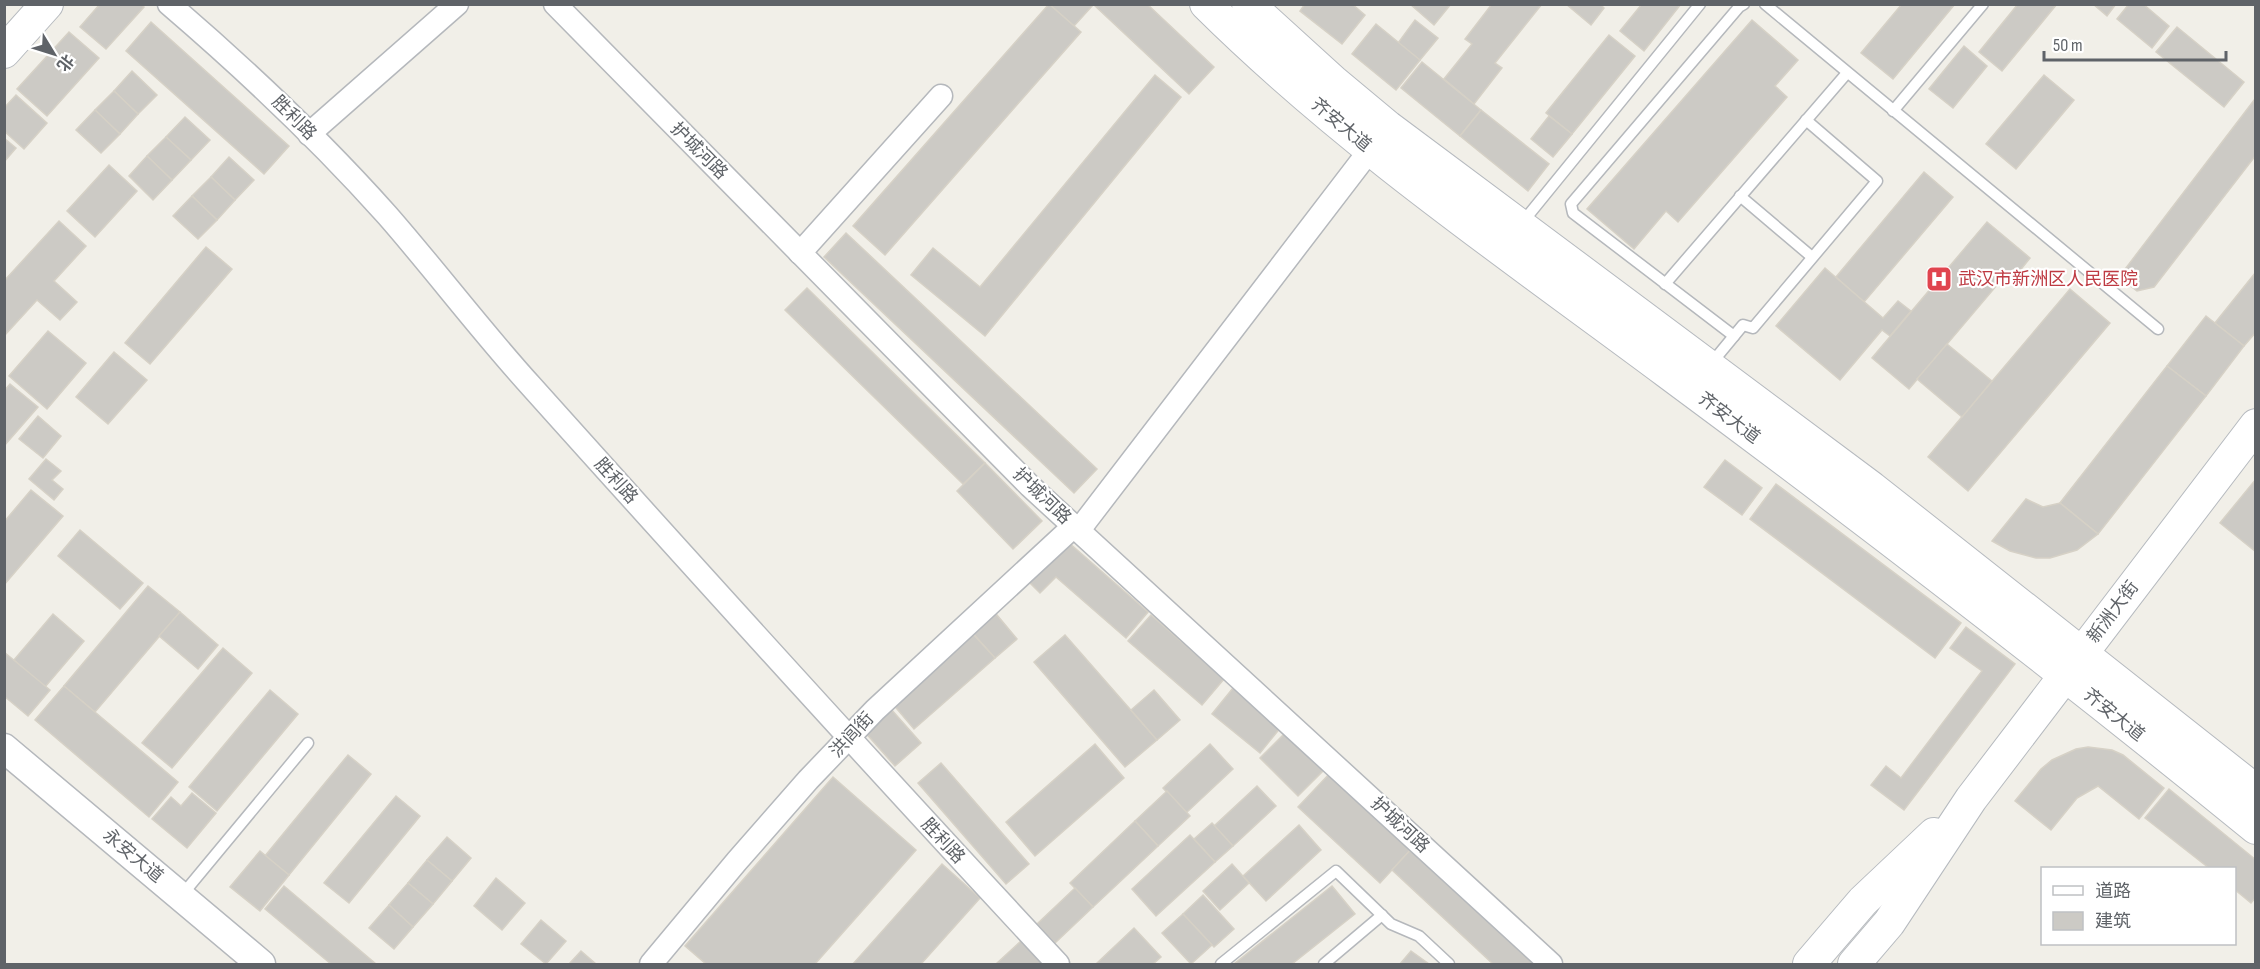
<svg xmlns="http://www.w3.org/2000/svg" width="2260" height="969" viewBox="0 0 2260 969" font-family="'Sofia Sans Condensed','Noto Sans SC',sans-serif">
  <rect width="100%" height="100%" fill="#f1efe8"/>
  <!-- building -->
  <g fill="#cccac5" stroke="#d6d1c6" stroke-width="1.5">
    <path d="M100 4H141L144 7 106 49 80 27Z"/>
    <path d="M1049 4H1093V5L1074 26Z"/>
    <path d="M1049 4 1081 32 885 255 853 226Z"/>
    <path d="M1147 4 1214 67 1189 94 1093 4Z"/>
    <path d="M1305 4H1352L1365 15 1342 44 1300 11Z"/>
    <path d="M1410 4H1451L1434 25Z"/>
    <path d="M1492 4H1542L1495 63 1502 68 1474 104 1444 79 1472 44 1465 39Z"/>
    <path d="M1566 4H1600L1604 8 1591 25Z"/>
    <path d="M1642 4H1681L1644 51 1620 31Z"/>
    <path d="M1902 4H1955L1893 79 1861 53Z"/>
    <path d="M2018 4H2057L2002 71 1979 52Z"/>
    <path d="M2093 4H2116L2107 16Z"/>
    <path d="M2129 4H2143L2169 26 2152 48 2117 19Z"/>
    <path d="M1415 20 1438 38 1420 60 1398 43Z"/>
    <path d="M1752 20 1798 60 1775 86 1787 97 1678 222 1666 211 1634 249 1587 209Z"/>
    <path d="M151 22 289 146 264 174 126 51Z"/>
    <path d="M1376 24 1420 60 1396 90 1352 54Z"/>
    <path d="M2177 27 2244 82 2224 107 2156 52Z"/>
    <path d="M69 32 99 58 47 116 17 89Z"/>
    <path d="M1609 35 1635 56 1572 134 1546 113Z"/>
    <path d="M1964 46 1987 66 1953 108 1929 89Z"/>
    <path d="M1422 62 1481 110 1460 136 1401 88Z"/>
    <path d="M132 71 157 95 138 114 114 91Z"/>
    <path d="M1155 75 1181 97 985 336 911 275 933 248 980 287Z"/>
    <path d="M2044 75 2074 100 2016 169 1986 144Z"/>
    <path d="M114 91 138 114 120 134 95 110Z"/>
    <path d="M16 95 47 123 24 149 4 131V108Z"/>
    <path d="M2255 99 2256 155 2154 287 2137 291 2119 277Z"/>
    <path d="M95 110 120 134 101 153 76 130Z"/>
    <path d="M1481 110 1549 164 1528 191 1460 136Z"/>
    <path d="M1549 116 1572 134 1553 157 1531 139Z"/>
    <path d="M185 117 210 140 191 160 166 137Z"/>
    <path d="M166 137 191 160 172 180 147 156Z"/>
    <path d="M4 138 16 148 4 162Z"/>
    <path d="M147 156 172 180 153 200 129 176Z"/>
    <path d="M229 157 254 180 235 200 211 177Z"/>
    <path d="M109 165 137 191 95 237 67 211Z"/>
    <path d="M1924 172 1953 197 1864 302 1836 277Z"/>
    <path d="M211 177 235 200 217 220 192 196Z"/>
    <path d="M192 196 217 220 198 239 173 216Z"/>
    <path d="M59 221 86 246 54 281 77 302 60 320 37 300 4 336V281Z"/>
    <path d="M1987 222 2030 258 2014 278 2008 272 1909 389 1872 358Z"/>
    <path d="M846 233 1097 469 1074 493 824 257Z"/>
    <path d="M206 247 232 269 150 364 125 343Z"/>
    <path d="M1825 268 1883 318 1898 301 1911 311 1890 336 1882 330 1840 380 1776 326Z"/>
    <path d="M2256 272V332L2244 346 2215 323Z"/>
    <path d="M807 288 985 463 963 484 785 310Z"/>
    <path d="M2070 289 2110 323 1968 491 1928 457Z"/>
    <path d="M2206 316 2244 346 2206 396 2167 366Z"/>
    <path d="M48 331 86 363 47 409 9 376Z"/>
    <path d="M1947 344 1992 381 1962 417 1917 379Z"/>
    <path d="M114 352 147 380 108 424 76 397Z"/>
    <path d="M2167 366 2206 396 2098 534 2060 503Z"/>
    <path d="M10 384 38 407 4 446V391Z"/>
    <path d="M38 416 61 436 43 458 19 439Z"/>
    <path d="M46 459 61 471 52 480 63 489 54 500 29 479Z"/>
    <path d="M1725 460 1762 488 1742 515 1704 487Z"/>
    <path d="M985 463 1042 521 1013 549 957 491Z"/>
    <path d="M2256 479V552L2220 523Z"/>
    <path d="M1776 484 1961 623 1935 658 1750 519Z"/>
    <path d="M31 490 63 516 4 585V522Z"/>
    <path d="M2026 499 2043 507 2060 503 2098 534 2077 550 2050 558H2036L2010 551 1992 541Z"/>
    <path d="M80 530 143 583 120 609 58 556Z"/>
    <path d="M1068 542 1148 612 1126 638 1056 577 1040 593 1028 581Z"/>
    <path d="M148 586 180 612 95 712 64 686Z"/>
    <path d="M992 609 1017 639 995 658 969 629Z"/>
    <path d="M180 612 218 645 198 669 159 636Z"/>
    <path d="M53 614 84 641 45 687 14 660Z"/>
    <path d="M1151 615 1224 679 1202 705 1128 641Z"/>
    <path d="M1966 627 2015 664 1904 810 1871 785 1886 766 1901 778 1982 671 1950 648Z"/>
    <path d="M972 633 995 658 914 729 892 703Z"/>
    <path d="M1065 635 1157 740 1125 767 1034 662Z"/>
    <path d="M223 648 252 673 172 768 142 743Z"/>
    <path d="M4 652 50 690 28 716 4 696Z"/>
    <path d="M64 686 178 782 149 817 35 720Z"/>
    <path d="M1233 688 1281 727 1260 753 1212 714Z"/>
    <path d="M270 690 298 714 217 811 189 787Z"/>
    <path d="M1154 690 1180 720 1157 740 1131 710Z"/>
    <path d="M890 708 921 743 895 766 864 731Z"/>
    <path d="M1286 732 1324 770 1298 796 1260 758Z"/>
    <path d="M1095 744 1124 778 1035 856 1006 822Z"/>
    <path d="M1210 744 1233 769 1186 813 1163 788Z"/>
    <path d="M2088 747 2112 750 2123 755 2164 788 2139 819 2098 786 2077 798 2051 830 2015 801 2041 769 2052 760 2076 749Z"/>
    <path d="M348 755 371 774 289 875 265 856Z"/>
    <path d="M941 763 1029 864 1006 884 918 783Z"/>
    <path d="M1332 771 1413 847 1380 883 1298 807Z"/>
    <path d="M833 777 916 850 815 964H706L685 946Z"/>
    <path d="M1257 786 1276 806 1233 846 1214 826Z"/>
    <path d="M2169 789 2256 860V897L2251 903 2234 889V868H2209L2145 818Z"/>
    <path d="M1167 791 1190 816 1158 846 1135 821Z"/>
    <path d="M192 793 216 813 187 848 152 819 171 797 181 806Z"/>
    <path d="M396 796 420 816 349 903 324 883Z"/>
    <path d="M1135 821 1158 846 1093 907 1070 883Z"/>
    <path d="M1212 823 1233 846 1215 862 1194 839Z"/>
    <path d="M1299 825 1321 850 1266 901 1243 876Z"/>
    <path d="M1190 835 1215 862 1156 916 1132 889Z"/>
    <path d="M447 837 471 858 452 881 427 860Z"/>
    <path d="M1413 847 1539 964H1493L1392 870Z"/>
    <path d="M260 851 289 875 260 911 230 887Z"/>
    <path d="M427 860 452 881 433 904 408 883Z"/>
    <path d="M942 864 980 898 921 964H853Z"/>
    <path d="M1232 864 1249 883 1220 910 1203 891Z"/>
    <path d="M496 878 525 903 502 930 474 906Z"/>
    <path d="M408 883 433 904 413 927 389 905Z"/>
    <path d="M284 886 376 964H331L265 909Z"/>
    <path d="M1332 886 1355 914 1292 964H1234Z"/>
    <path d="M1075 888 1093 907 1055 943 1037 924Z"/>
    <path d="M1203 895 1234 929 1214 947 1183 914Z"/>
    <path d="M389 905 413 927 394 949 369 928Z"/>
    <path d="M1183 914 1212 945 1191 964 1162 933Z"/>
    <path d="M541 920 566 941 546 964 521 944Z"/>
    <path d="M1134 928 1161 957 1153 964H1096Z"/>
    <path d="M1021 941 1043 964H996Z"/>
    <path d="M581 951 596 964H569Z"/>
    <path d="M1411 951 1429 964H1400Z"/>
  </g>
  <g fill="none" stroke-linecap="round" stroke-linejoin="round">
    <!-- service casing -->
    <g stroke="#b5b8bc" stroke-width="13">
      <g id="service">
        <path d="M1765 4 2158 329"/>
        <path d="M1893 111 1983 4"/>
        <path d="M1740 196 1812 257"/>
        <path d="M1522 223 1700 4"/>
        <path d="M1665 284 1847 73"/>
        <path d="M1734 336 1573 213 1571 204 1739 7 1744 4"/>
        <path d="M1710 365 1743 325 1753 328 1877 181 1806 120"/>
        <path d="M182 895 308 743"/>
        <path d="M1221 964 1336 871 1391 924 1419 936 1449 964"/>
        <path d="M1324 964 1382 915"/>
      </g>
    </g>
    <!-- minor casing -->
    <g stroke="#b5b8bc" stroke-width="25">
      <g id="minor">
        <path d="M169 4C246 70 320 140 387 215 436 271 481 331 531 386 705 580 880 773 1058 964"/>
        <path d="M555 4 1030 486 1551 964"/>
        <path d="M309 134 457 4"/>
        <path d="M800 253 941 96"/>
        <path d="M1079 530 1370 150"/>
        <path d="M651 964 737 861 808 780 875 710 1074 526"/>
      </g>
    </g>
    <!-- tertiary casing -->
    <g stroke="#b5b8bc" stroke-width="31">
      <path id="tertiary" d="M4 748 261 964"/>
    </g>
    <!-- secondary casing -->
    <g stroke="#b6babf" stroke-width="34">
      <g id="secondary">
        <path d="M1206 4C1346 143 1510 255 1667 372 1867 520 2063 671 2256 828"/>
        <path d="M1248 4 1334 82 1388 127 1872 488 2256 791"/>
        <path d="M4 52 47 4"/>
        <path d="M1809 964 1863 901 1934 834"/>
        <path d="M1854 964 1889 923 1971 799 2256 425"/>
      </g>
    </g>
    <!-- service -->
    <use href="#service" stroke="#fff" stroke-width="10"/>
    <!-- minor -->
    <use href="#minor" stroke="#fff" stroke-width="22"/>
    <!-- tertiary -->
    <use href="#tertiary" stroke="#fff" stroke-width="28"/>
    <!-- secondary -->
    <use href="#secondary" stroke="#fff" stroke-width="32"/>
  </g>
  <!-- icons -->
  <defs>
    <g id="hospital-square" transform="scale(1.35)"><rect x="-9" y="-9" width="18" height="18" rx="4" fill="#e0444e" stroke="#fff"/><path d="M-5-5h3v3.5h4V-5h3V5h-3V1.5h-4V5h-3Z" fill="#fff"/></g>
  </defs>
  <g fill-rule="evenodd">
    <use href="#hospital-square" x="1939" y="279"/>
  </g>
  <g text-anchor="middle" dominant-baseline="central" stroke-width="4.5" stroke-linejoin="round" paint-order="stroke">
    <!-- street labels -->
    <g font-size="18" fill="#5f6368" stroke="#fff">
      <text transform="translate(294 118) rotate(45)">胜利路</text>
      <text transform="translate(1341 125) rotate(40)">齐安大道</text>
      <text transform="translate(699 151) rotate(45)">护城河路</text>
      <text transform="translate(1729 418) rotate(37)">齐安大道</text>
      <text transform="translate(616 481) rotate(48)">胜利路</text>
      <text transform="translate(1042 496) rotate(44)">护城河路</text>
      <text transform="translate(2113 612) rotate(-53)">新洲大街</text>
      <text transform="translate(2114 715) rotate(39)">齐安大道</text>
      <text transform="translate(852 735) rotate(-47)">洪闾街</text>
      <text transform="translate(1400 825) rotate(43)">护城河路</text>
      <text transform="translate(943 841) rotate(47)">胜利路</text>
      <text transform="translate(133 856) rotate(40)">永安大道</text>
    </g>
    <!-- health labels -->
    <g font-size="18" fill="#be3a42" stroke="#fff" text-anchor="start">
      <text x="1958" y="279">武汉市新洲区人民医院</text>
    </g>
  </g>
  <!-- border -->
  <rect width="2260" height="969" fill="none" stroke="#5f6368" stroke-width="12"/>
  <!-- legend -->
  <rect x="2041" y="867" width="195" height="78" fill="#ffffff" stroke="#bfc1c3" stroke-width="1.5"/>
  <rect x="2053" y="886" width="30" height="9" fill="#ffffff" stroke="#bfc1c3" stroke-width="1.5"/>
  <text x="2095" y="897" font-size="18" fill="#5f6368">道路</text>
  <rect x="2053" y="912" width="30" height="18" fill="#cccac5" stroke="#bfc1c3" stroke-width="1.5"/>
  <text x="2095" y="927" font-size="18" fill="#5f6368">建筑</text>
  <!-- north arrow -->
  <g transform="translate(54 54) rotate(128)" stroke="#ffffff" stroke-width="4.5" paint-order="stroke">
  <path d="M0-4.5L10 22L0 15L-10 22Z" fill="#5f6368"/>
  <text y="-9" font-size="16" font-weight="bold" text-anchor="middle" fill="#5f6368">北</text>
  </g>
  <!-- scale -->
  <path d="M2044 51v9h182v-9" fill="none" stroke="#5f6368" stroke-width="3"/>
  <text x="2053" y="51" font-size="18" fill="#5f6368" stroke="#ffffff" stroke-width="4.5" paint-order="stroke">50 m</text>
</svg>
